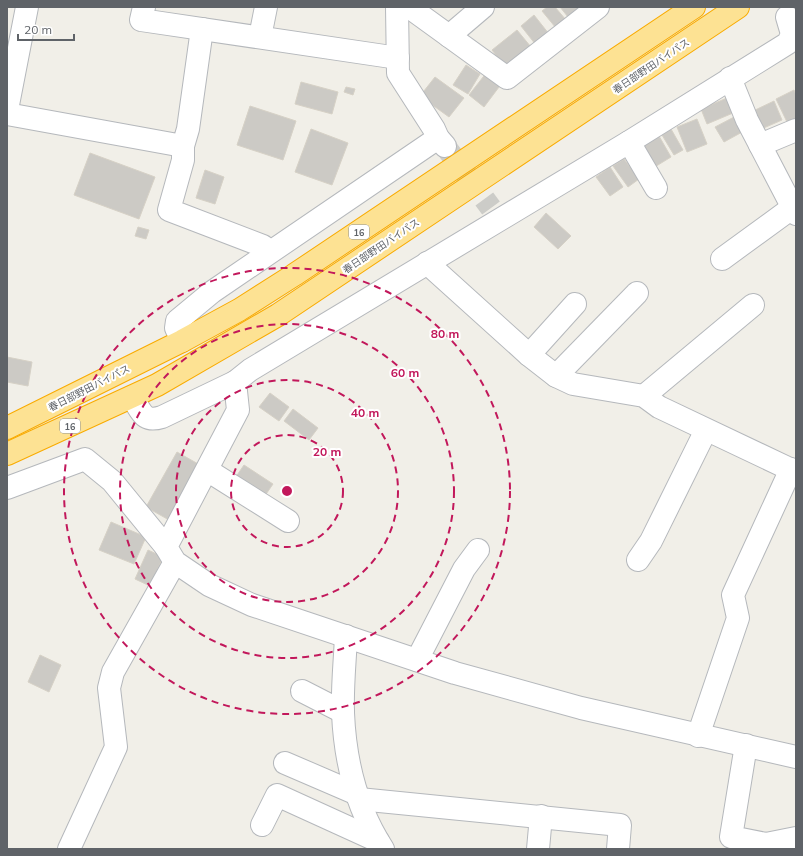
<svg xmlns="http://www.w3.org/2000/svg" width="803" height="856" viewBox="0 0 803 856" font-family="Mulish,'Noto Sans JP',sans-serif">
  <rect width="100%" height="100%" fill="#f1efe8"/>
  <!-- building -->
  <g fill="#cccac5" stroke="#d6d1c6">
    <path d="M547 7H555L566 20 556 28 542 11Z"/>
    <path d="M560 7H580L568 17Z"/>
    <path d="M534 15 549 34 536 45 521 26Z"/>
    <path d="M517 30 531 47 505 67 492 50Z"/>
    <path d="M466 65 480 74 468 94 453 85Z"/>
    <path d="M487 72 502 83 484 107 469 95Z"/>
    <path d="M435 77 464 98 449 117 420 96Z"/>
    <path d="M301 82 338 92 332 114 295 104Z"/>
    <path d="M346 87 355 89 353 95 344 92Z"/>
    <path d="M794 90 796 95V118L787 122 776 99Z"/>
    <path d="M727 98 733 113 707 124 701 109Z"/>
    <path d="M774 101 782 120 759 130 751 112Z"/>
    <path d="M250 106 296 121 283 160 237 145Z"/>
    <path d="M736 116 744 131 724 142 715 127Z"/>
    <path d="M697 119 707 144 687 152 677 127Z"/>
    <path d="M311 129 348 143 332 185 295 172Z"/>
    <path d="M671 129 683 150 674 155 662 135Z"/>
    <path d="M659 136 671 157 653 168 640 148Z"/>
    <path d="M90 153 155 177 139 219 74 195Z"/>
    <path d="M624 159 639 179 628 187 613 166Z"/>
    <path d="M610 167 623 187 610 196 596 177Z"/>
    <path d="M205 170 224 177 215 204 196 198Z"/>
    <path d="M546 213 571 236 558 249 534 227Z"/>
    <path d="M138 227 149 230 146 239 135 236Z"/>
    <path d="M7 357 32 362 28 386 7 382Z"/>
    <path d="M270 393 289 407 279 421 259 407Z"/>
    <path d="M293 409 318 428 309 440 284 421Z"/>
    <path d="M177 452 200 465 169 520 146 507Z"/>
    <path d="M244 465 273 484 262 500 233 481Z"/>
    <path d="M111 522 146 537 134 564 99 550Z"/>
    <path d="M148 550 163 557 150 586 135 579Z"/>
    <path d="M40 655 61 665 49 692 28 682Z"/>
  </g>
  <g fill="none" stroke-linecap="round" stroke-linejoin="round">
    <!-- minor-tunnel -->
    <path stroke="#ccccc8" stroke-width="22" stroke-dasharray="22 11" stroke-linecap="butt" d="M445 146 491 208"/>
    <!-- minor casing -->
    <g stroke="#b5b8bc" stroke-width="24">
      <g id="minor">
        <path d="M144 7 141 20 398 58"/>
        <path d="M397 7 398 73 434 129 438 138 445 146"/>
        <path d="M409 7 507 78 598 7"/>
        <path d="M449 36 483 7"/>
        <path d="M260 37 266 7"/>
        <path d="M730 78 747 120 796 214"/>
        <path d="M7 110 27 7"/>
        <path d="M7 114 183 146 188 129 202 29"/>
        <path d="M629 142 656 188"/>
        <path d="M760 145 796 130"/>
        <path d="M183 146V160L169 210 263 246"/>
        <path d="M722 259 796 205"/>
        <path d="M427 263 529 355 556 376 573 384 644 396 659 407 796 472"/>
        <path d="M182 341 176 328 177 321 212 292 438 138"/>
        <path d="M529 355 575 304"/>
        <path d="M556 376 637 293"/>
        <path d="M235 382 238 410 166 547 175 562 209 585 252 605 455 673 581 708 796 757"/>
        <path d="M644 396 753 305"/>
        <path d="M132 397C142 412 143 423 162 417L235 382 250 370 629 142 788 43 792 34 787 17"/>
        <path d="M207 470 288 521"/>
        <path d="M7 488 85 459 112 481 166 547"/>
        <path d="M638 560 651 541 706 430"/>
        <path d="M346 636C345 661 342 687 343 713 345 760 357 809 383 849"/>
        <path d="M417 660 464 569 478 550"/>
        <path d="M302 691 343 712"/>
        <path d="M698 736 738 618 733 595 791 469"/>
        <path d="M746 745 731 837 766 844 796 838"/>
        <path d="M285 763 357 794"/>
        <path d="M359 799 620 825 618 849"/>
        <path d="M262 825 277 795 378 841"/>
        <path d="M69 849 116 747 109 688 113 672 175 562"/>
        <path d="M538 849 541 816"/>
      </g>
    </g>
    <!-- highway casing -->
    <g stroke="#f9ab00" stroke-width="24">
      <g id="highway">
        <path d="M7 428 182 341 239 310 294 275 694 7"/>
        <path d="M7 454 157 385 278 315 738 7"/>
      </g>
    </g>
    <!-- minor -->
    <use href="#minor" stroke="#fff" stroke-width="22"/>
    <!-- highway -->
    <use href="#highway" stroke="#fde293" stroke-width="22"/>
  </g>
  <!-- distance rings -->
  <g fill="none" stroke="#c2185b" stroke-width="2" stroke-dasharray="7 5">
    <circle cx="287" cy="491" r="56"/>
    <circle cx="287" cy="491" r="111"/>
    <circle cx="287" cy="491" r="167"/>
    <circle cx="287" cy="491" r="223"/>
  </g>
  <g text-anchor="middle" dominant-baseline="central" stroke-width="4" stroke-linejoin="round" paint-order="stroke">
    <!-- shield labels -->
    <g fill="#fff" stroke="#8f9295" stroke-width="1">
      <rect x="349" y="225" width="20" height="14" rx="3"/>
      <rect x="60" y="419" width="20" height="14" rx="3"/>
    </g>
    <g font-size="9" font-weight="bold" fill="#5f6368">
      <text x="359" y="232">16</text>
      <text x="70" y="426">16</text>
    </g>
    <!-- street labels -->
    <g font-size="10" fill="#5f6368" stroke="#fff">
      <text transform="translate(651 66) rotate(-34)">春日部野田バイパス</text>
      <text transform="translate(381 246) rotate(-34)">春日部野田バイパス</text>
      <text transform="translate(89 388) rotate(-27)">春日部野田バイパス</text>
    </g>
  </g>
  <circle cx="287" cy="491" r="6" fill="#c2185b" stroke="#fff" stroke-width="2"/>
  <g font-size="12" text-anchor="middle" font-weight="bold" fill="#c2185b" stroke="#fff" stroke-width="4" stroke-linejoin="round" paint-order="stroke">
    <text x="445" y="338">80 m</text>
    <text x="405" y="377">60 m</text>
    <text x="365" y="417">40 m</text>
    <text x="327" y="456">20 m</text>
  </g>
  <!-- border -->
  <rect width="803" height="856" fill="none" stroke="#5f6368" stroke-width="16"/>
  <!-- scale -->
  <path d="M18 34v6h56v-6" fill="none" stroke="#5f6368" stroke-width="2"/>
  <text x="24" y="34" font-size="12" fill="#5f6368" stroke="#ffffff" stroke-width="3" paint-order="stroke">20 m</text>
</svg>
